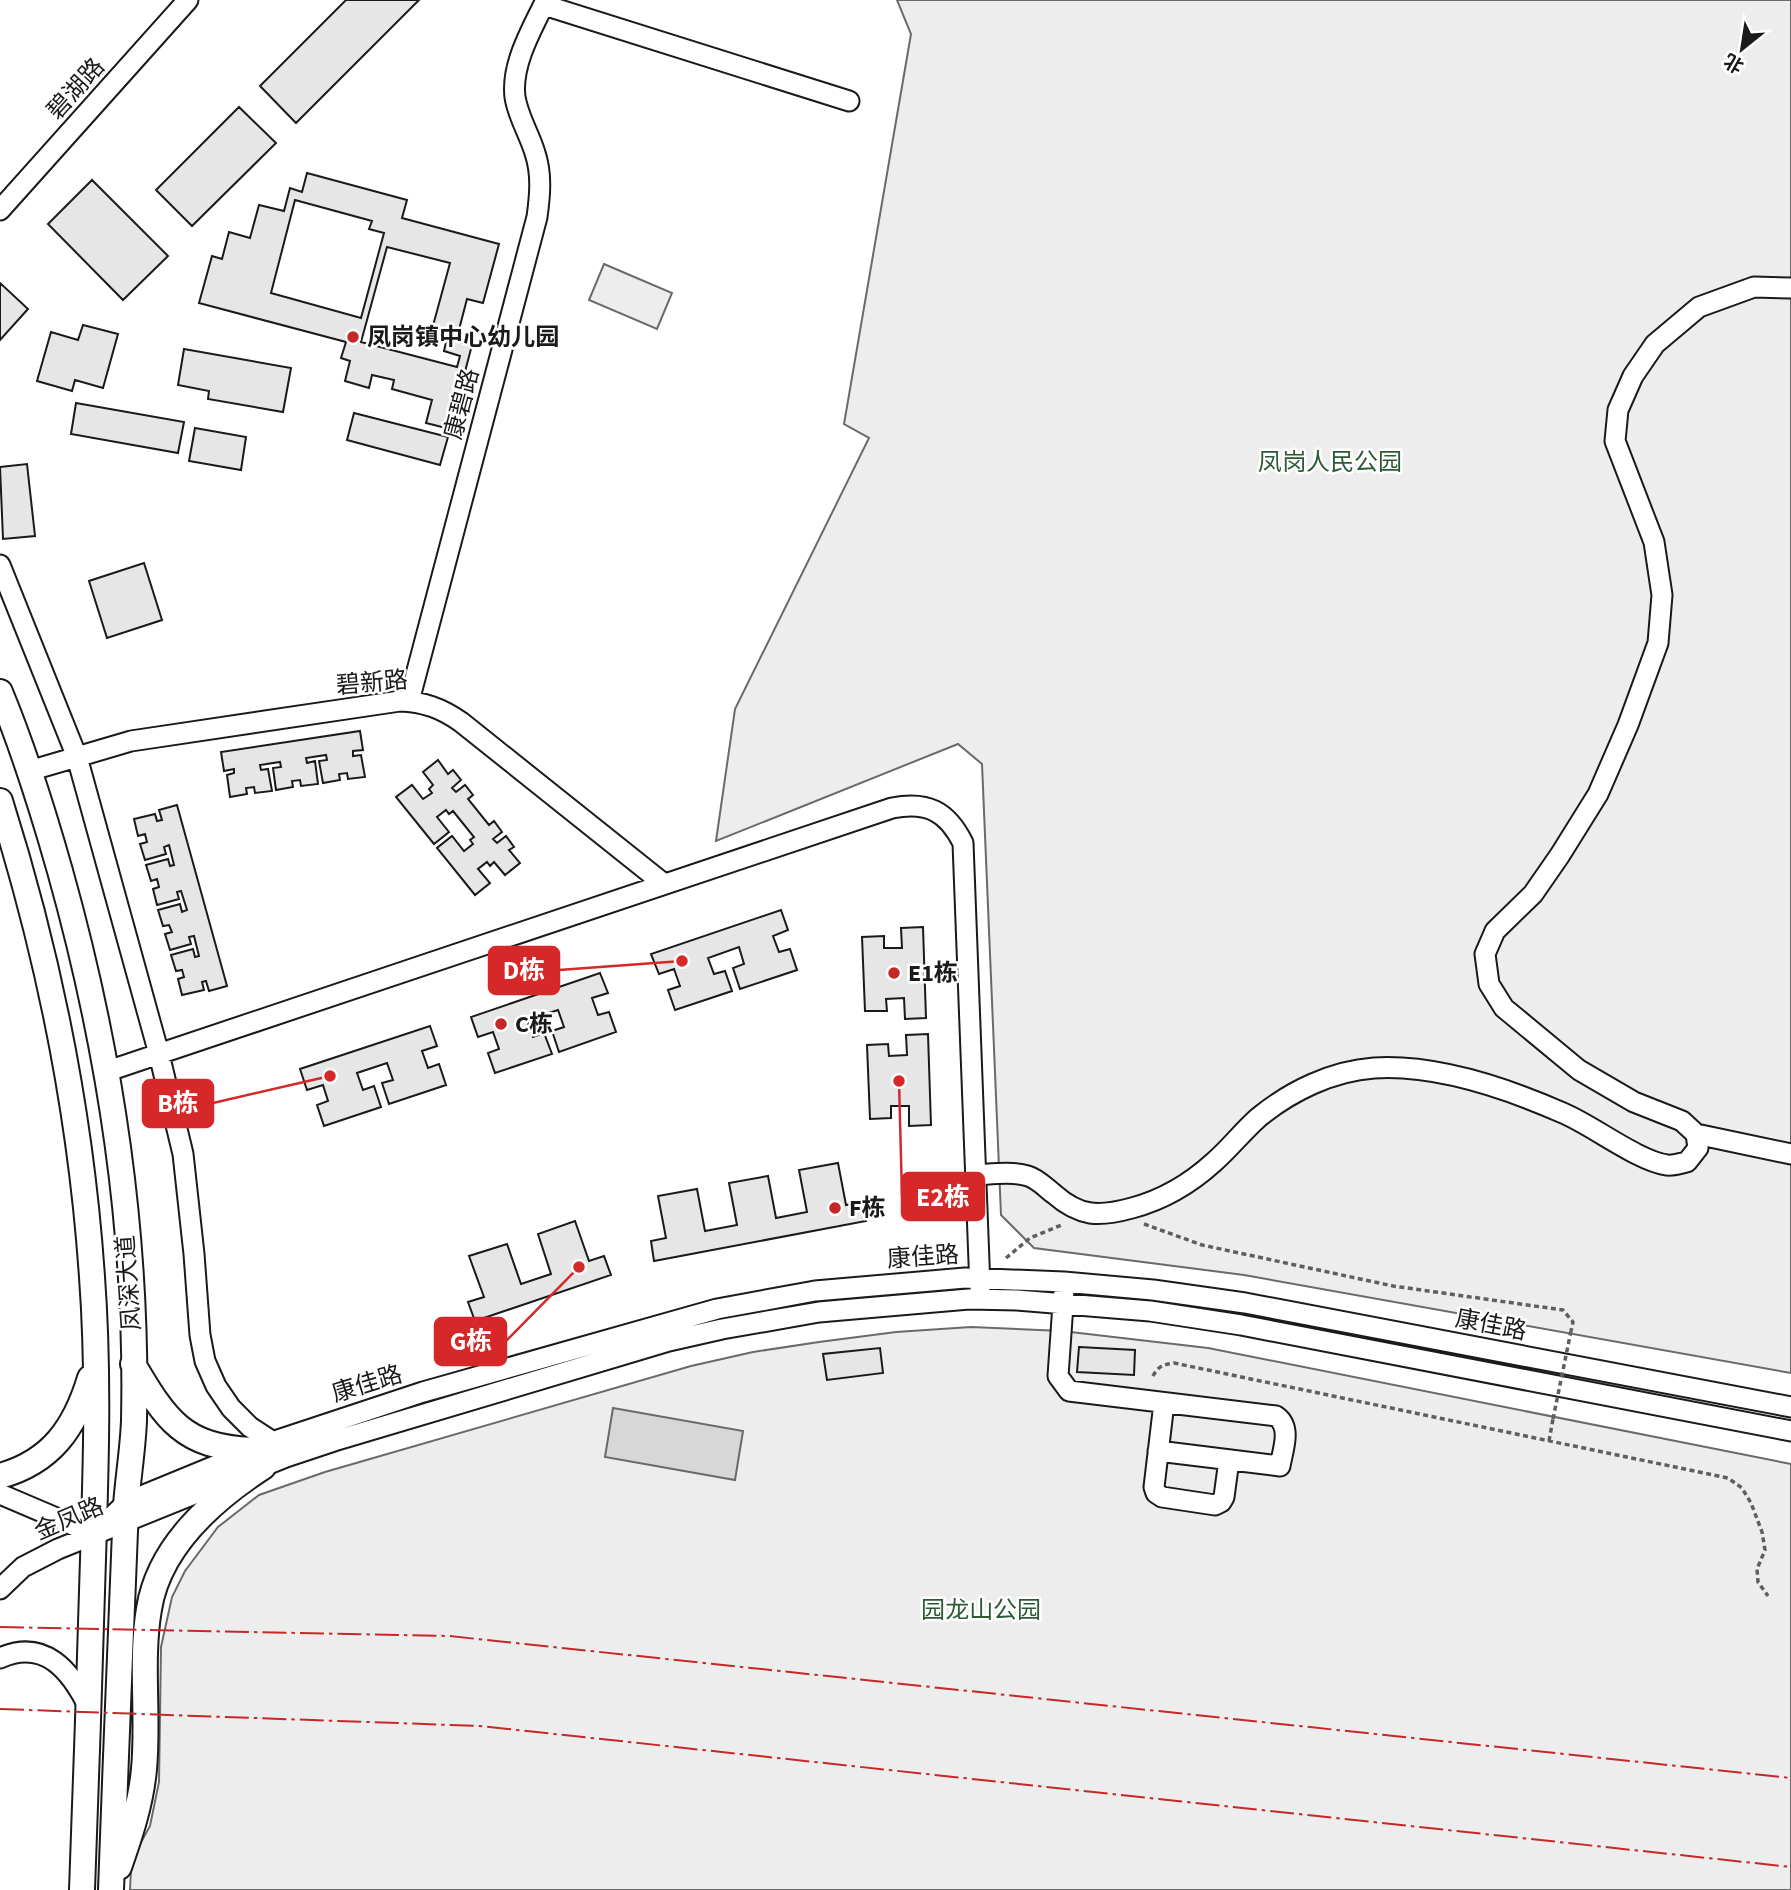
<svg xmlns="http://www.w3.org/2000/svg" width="1791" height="1890" viewBox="0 0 1791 1890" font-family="'Source Sans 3','Noto Sans SC',sans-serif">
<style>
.built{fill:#ededed;stroke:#6a6a6a;stroke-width:2}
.water{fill:#d7d7d7;stroke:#6a6a6a;stroke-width:2}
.building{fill:#e6e6e6;stroke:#1a1a1a;stroke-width:2;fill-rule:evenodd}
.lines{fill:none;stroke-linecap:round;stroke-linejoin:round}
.minor-casing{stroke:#1a1a1a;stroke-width:23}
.major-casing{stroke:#1a1a1a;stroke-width:28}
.path{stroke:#5f5f5f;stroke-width:3.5;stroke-dasharray:5 3.5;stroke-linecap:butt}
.minor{stroke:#fff;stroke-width:19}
.major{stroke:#fff;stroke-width:24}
.path-bridge{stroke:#5f5f5f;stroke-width:3.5;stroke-dasharray:5 3.5;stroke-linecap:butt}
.power{stroke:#c62828;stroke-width:2;stroke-dasharray:24 5 3.5 5;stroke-linecap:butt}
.poi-dot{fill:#c62828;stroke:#fff;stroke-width:2.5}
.labels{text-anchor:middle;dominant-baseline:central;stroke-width:5;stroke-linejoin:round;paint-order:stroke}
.street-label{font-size:24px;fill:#1a1a1a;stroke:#fff}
.poi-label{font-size:24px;font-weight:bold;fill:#1a1a1a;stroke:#fff;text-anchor:start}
.park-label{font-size:24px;fill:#2b5a34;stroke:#fff}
.leader{fill:none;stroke:#d62828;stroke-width:2.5}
.callout-dot{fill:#d62828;stroke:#fff;stroke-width:2.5}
.callout{fill:#d62828;stroke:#d62828;stroke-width:2.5}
.callout-label{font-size:26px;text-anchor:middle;font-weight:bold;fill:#fff}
</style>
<rect width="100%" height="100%" fill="#fff"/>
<path class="built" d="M897 0H1791V1373L1244 1275 1034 1248 1001 1215 982 764 958 744 716 841 735 709 869 438 844 424 911 34Z
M604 264 672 293 657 329 589 300Z
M971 1327 1062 1331 1208 1348 1791 1464V1890H130L131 1869 134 1855 150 1826 159 1782 161 1647 172 1597 185 1571 218 1527 259 1495 325 1472 691 1366 753 1352 819 1342 896 1332Z"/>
<path class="water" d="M613 1408 743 1431 735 1480 605 1457Z"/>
<path class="building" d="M346 0H419L296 123 260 86Z
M239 107 276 143 192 226 156 190Z
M307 173 407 200 402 218 499 244 483 303 467 299 456 341 472 345 450 429 426 423 432 400 392 389 394 380 372 375 369 388 345 381 350 361 341 358 346 342 199 303 212 256 222 259 229 232 250 238 259 205 284 211 290 188 302 192ZM295 200 372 221 369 229 384 233 361 318 271 293ZM387 247 450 263 431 333 447 338 444 351 460 356 457 367 361 342Z
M92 180 168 256 123 300 48 224Z
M0 283 28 309 0 340Z
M83 325 118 334 103 388 75 380 72 391 37 381 51 332 78 340Z
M184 349 291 368 283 412 208 399 209 391 178 385Z
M76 403 184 422 178 453 71 434Z
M354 413 448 437 440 465 347 440Z
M195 428 246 437 241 470 189 461Z
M27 464 35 536 3 539 0 467Z
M144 563 162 620 107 638 89 581Z
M360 731 363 750 353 751V756L361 755 365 777 348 779 347 773 339 774 340 780 323 783 319 761 327 760 326 755 306 758 307 763 315 761 318 784 301 786 300 780 292 781 293 787 276 790 273 768 281 767 280 762 260 765 261 770 268 769 272 791 255 793 254 787 246 788 247 794 230 797 227 775 234 773V769L224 771 221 752Z
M438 760 448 774 453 770 461 780 452 788 456 792 465 785 473 795 468 799 489 825 494 821 502 832 493 839 497 843 506 836 514 847 509 850 520 863 505 875 494 862 490 866 487 862 478 869 490 883 475 895 437 848 452 836 464 851 473 844 470 840 474 837 453 811 449 814 446 810 437 817 449 832 434 844 396 797 412 785 423 799 432 793 429 789 433 785 423 772Z
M177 805 227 986 209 991 206 981 202 982 204 990 182 995 178 979 184 977 182 970 176 971 171 955 193 949 195 957 199 956 194 936 189 937 191 944 170 950 165 934 172 932 169 925 163 926 158 910 180 904 182 912 187 910 181 891 177 892 179 899 157 905 153 889 159 887 157 879 151 881 146 865 168 859 170 866 174 865 169 845 164 847 166 854 145 860 140 844 147 842 145 834 138 836 134 819 155 814 157 821 162 820 159 810Z
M781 910 788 930 773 936 779 952 790 949 797 970 740 989 733 968 744 964 739 947 708 958 714 974 725 971 732 991 675 1010 668 990 680 986 674 969 659 974 651 954Z
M923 927 926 1018 905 1019 904 998 886 999 887 1011H865L862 937 884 936V948H902L901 928Z
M600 973 608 993 592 998 598 1015 609 1012 616 1032 559 1052 552 1031 564 1027 558 1010 527 1020 533 1037 544 1033 552 1054 495 1073 488 1053 499 1049 493 1032 478 1037 471 1017Z
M430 1026 437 1046 422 1051 428 1068 439 1064 446 1085 389 1104 382 1083 393 1080 387 1063 357 1073 363 1090 374 1086 381 1107 324 1126 317 1105 328 1101 323 1085 307 1090 300 1069Z
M928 1034 931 1125 909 1126V1106H891V1118L870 1119 867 1045 888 1044 889 1056 907 1055 906 1035Z
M838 1163 846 1205 862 1202 866 1221 654 1261 651 1241 666 1238 658 1196 697 1189 705 1231 737 1225 729 1183 768 1176 776 1218 807 1212 799 1170Z
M575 1221 589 1261 604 1256 611 1275 475 1321 468 1302 484 1297 469 1256 507 1244 521 1284 551 1274 538 1234Z
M1079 1347 1135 1350 1134 1375 1077 1372Z
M880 1348 883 1373 827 1380 823 1354Z"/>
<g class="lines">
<defs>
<path id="minor" d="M544 5 849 101
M0 210 188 0
M1791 288 1754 287 1699 307 1655 344 1633 376 1618 410 1615 441 1654 542 1662 595 1658 643 1628 725 1598 794 1560 855 1533 894 1495 931 1485 954 1489 984 1504 1008 1579 1070 1634 1102 1682 1121 1696 1134 1791 1154
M0 565 77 757 159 1054 183 1154 194 1254 200 1335 205 1361 216 1386 231 1408 250 1427 273 1442
M409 701 537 217C540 195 542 174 535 153 529 133 518 117 515 97 511 64 532 29 546 0
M29 771 131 741 400 701C424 702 441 708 461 722L664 884
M105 1072 892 808C927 801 947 811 963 843L980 1288
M976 1175C993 1174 1011 1171 1028 1176 1038 1179 1046 1188 1054 1194 1080 1217 1099 1217 1132 1208 1162 1200 1191 1183 1214 1162 1230 1148 1243 1131 1259 1117 1291 1091 1332 1071 1374 1068 1437 1064 1506 1088 1563 1113 1592 1125 1638 1161 1667 1165 1673 1166 1681 1163 1687 1162L1698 1148 1696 1134
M1064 1290 1058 1376 1069 1391 1276 1416C1292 1427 1283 1449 1280 1466L1158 1451
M1164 1403 1154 1487 1156 1493 1162 1497 1215 1505 1221 1502 1224 1497 1229 1460
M0 1494 94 1534 127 1502 278 1440 423 1392 717 1309 815 1291 965 1278 1064 1282 1153 1290 1245 1303 1791 1407
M0 1589 23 1567 58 1549 286 1457 334 1441 669 1341 722 1329 819 1312 969 1299 1017 1300 1150 1311 1241 1325 1791 1431
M0 1658C45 1638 71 1671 89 1708"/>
<path id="major" d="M0 692C24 750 43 811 60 871 110 1049 138 1236 134 1420 133 1449 128 1477 126 1506 120 1634 116 1762 111 1890
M0 801C49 956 81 1115 92 1277 99 1371 96 1465 93 1559 90 1669 86 1780 82 1890
M133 1364C166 1420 183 1447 252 1450
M0 1476C51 1462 75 1428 90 1378
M119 1867C130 1836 141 1803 144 1769 149 1717 140 1661 149 1609 159 1546 212 1500 263 1467"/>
</defs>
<use href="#minor" class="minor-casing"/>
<use href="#major" class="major-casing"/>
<path class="path" d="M1144 1224 1202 1245 1393 1286 1563 1310 1573 1322 1571 1331
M1006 1258 1030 1238 1064 1224
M1153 1376C1158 1366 1163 1365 1174 1363L1728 1478 1742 1488 1751 1503 1762 1532 1765 1550 1757 1569 1758 1582 1768 1596
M1549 1441 1553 1419"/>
<use href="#minor" class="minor"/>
<use href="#major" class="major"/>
<path class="path-bridge" d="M1553 1419 1571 1331"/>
<path class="power" d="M0 1627 449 1636 1791 1778
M0 1709 480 1726 1791 1867"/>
</g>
<g class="poi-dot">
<circle cx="353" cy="337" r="7"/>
<circle cx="894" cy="973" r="7"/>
<circle cx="501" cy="1024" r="7"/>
<circle cx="835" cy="1208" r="7"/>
</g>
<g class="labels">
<g class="street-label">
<text transform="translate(76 89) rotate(-48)">碧湖路</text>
<text transform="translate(462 404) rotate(-75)">康碧路</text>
<text transform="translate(372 683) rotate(-5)">碧新路</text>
<text transform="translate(923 1257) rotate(-4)">康佳路</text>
<text transform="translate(129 1283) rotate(-94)">凤深大道</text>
<text transform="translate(1491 1325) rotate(11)">康佳路</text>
<text transform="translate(367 1384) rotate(-17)">康佳路</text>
<text transform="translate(69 1519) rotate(-23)">金凤路</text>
</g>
<g class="poi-label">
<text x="367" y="337">凤岗镇中心幼儿园</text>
<text x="908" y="973">E1栋</text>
<text x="515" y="1024">C栋</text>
<text x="849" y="1208">F栋</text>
</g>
<g class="park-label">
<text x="1330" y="462">凤岗人民公园</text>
<text x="981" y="1610">园龙山公园</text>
</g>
</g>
<path class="leader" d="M682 961L559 970M330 1076L213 1103M899 1081L902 1196M579 1267L506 1341"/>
<g class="callout-dot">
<circle cx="682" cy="961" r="7"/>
<circle cx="330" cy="1076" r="7"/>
<circle cx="899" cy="1081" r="7"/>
<circle cx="579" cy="1267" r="7"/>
</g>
<g class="callout">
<rect x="489" y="947" width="70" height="47" rx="7"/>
<rect x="143" y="1080" width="70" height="47" rx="7"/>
<rect x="902" y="1173" width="82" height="47" rx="7"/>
<rect x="435" y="1318" width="71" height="47" rx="7"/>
</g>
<g class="callout-label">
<text x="524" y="979">D栋</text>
<text x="178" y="1112">B栋</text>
<text x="943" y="1206">E2栋</text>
<text x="471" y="1350">G栋</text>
</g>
<g transform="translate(1742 49) rotate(210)" stroke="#ffffff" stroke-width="5" paint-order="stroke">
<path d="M0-5L12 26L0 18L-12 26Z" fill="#1a1a1a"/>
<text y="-10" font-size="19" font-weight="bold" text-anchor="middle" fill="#1a1a1a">北</text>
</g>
</svg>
